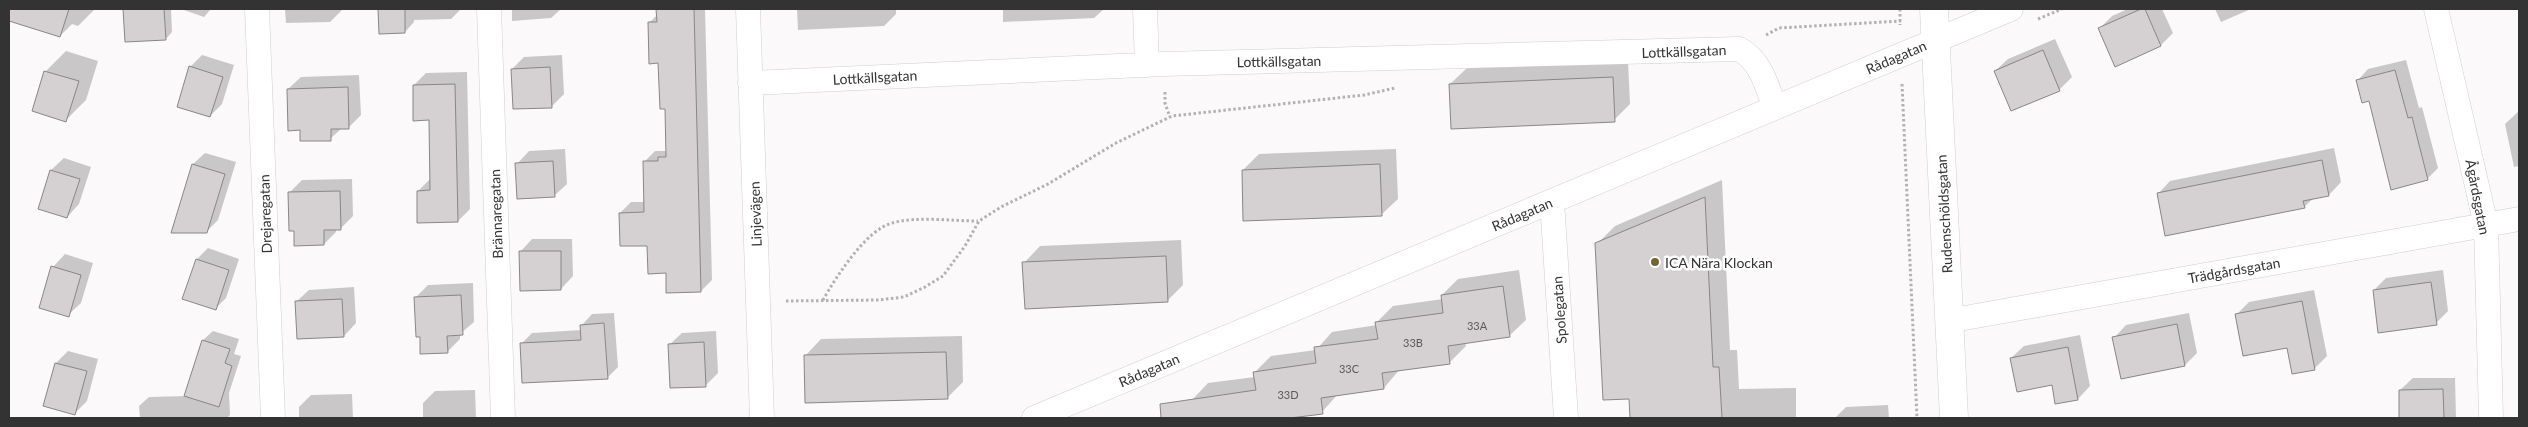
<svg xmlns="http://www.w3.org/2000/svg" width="2528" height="427" viewBox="0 0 2528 427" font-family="Lato,sans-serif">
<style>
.shadow{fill:#0003}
.building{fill:#d5d1d2;stroke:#898687}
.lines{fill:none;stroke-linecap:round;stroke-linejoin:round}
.street-casing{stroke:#d0cdcf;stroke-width:25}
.secondary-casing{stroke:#d0cdcf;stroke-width:29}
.path{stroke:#b3b1b2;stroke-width:3;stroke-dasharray:2.5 2.5;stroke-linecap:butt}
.street{stroke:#fff;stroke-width:24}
.secondary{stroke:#fff;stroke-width:28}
.poi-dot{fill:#726734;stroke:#fff;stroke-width:2}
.labels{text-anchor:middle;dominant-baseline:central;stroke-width:5;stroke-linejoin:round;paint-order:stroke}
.number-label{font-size:11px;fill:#5c5a5b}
.street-label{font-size:14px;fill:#343333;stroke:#fff}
.poi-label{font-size:14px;fill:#343333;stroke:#fff;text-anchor:start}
</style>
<rect width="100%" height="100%" fill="#fcf9fb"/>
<path class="shadow" d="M34 9H95L78 26 72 24 60 36 29 26Z
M171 9 172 32 166 39 132 11Z
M181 9H211L204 17Z
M285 9H342V10L330 22 286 23Z
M379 9H461L451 19 414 20V22L405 32 380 33Z
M512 9H561L551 18 512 21Z
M657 9H705L712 280 701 291 667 271 648 244 620 213 631 202H645L644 162 655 151H667L666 108 659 62 649 23 658 14Z
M797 9H896V14L884 26 798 30Z
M1003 9H1104L1094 18 1003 22Z
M2128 9H2162L2173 33 2161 45 2116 65 2100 28 2112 16Z
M2215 9H2251L2221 22Z
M2055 39 2072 77 2059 90 1995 71 2008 59Z
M66 51 98 61 86 100 66 120 45 72Z
M202 55 234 65 222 104 210 116 190 67Z
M562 55 564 94 552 106 512 69 524 57Z
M2406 60 2419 108 2422 107 2438 168 2427 179 2358 80 2368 69Z
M1628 61 1630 104 1614 120 1450 84 1467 68Z
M467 72 470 209 458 221 418 191 430 179 431 119 414 85 426 73Z
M359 75 361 115 349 127 342 128 330 139 288 89 301 77Z
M2519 111V166L2514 167 2505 124Z
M2334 148 2341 182 2329 195 2314 198 2304 207 2158 194 2170 181Z
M565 149 567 184 554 196 517 164 529 151Z
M1396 149 1398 199 1381 215 1243 170 1259 154Z
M205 153 236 162 218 220 207 231H172L193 164Z
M64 158 91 167 79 204 67 217 51 170Z
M352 179 353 216 340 229H336V232L324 244 290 192 302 180Z
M1722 180 1730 350H1737L1739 389 1796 388V418H1631L1630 397 1597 244 1615 226Z
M532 239H572L573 276 561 289 520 252Z
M1181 240 1183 285 1167 301 1024 263 1040 246Z
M208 248 239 259 226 298 215 309 197 259Z
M65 254 93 263 81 303 68 315 53 267Z
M1519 270 1526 320 1509 336 1465 342 1466 346 1450 362 1400 369 1384 388 1338 394 1322 412 1281 418H1194L1192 400 1208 383 1255 377V372L1271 356 1316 350 1332 332 1377 325V322L1393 306 1443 299 1442 295 1458 279Z
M2443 270 2448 311 2436 323 2374 290 2386 278Z
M473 283 474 322 460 334V339L447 352 421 336 416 297 428 285Z
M354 287 356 323 344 336 296 302 309 290Z
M2314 290 2327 356 2314 369 2288 346 2236 315 2249 302Z
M614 313 618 367 608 377 521 344 532 333 582 330V325L592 314Z
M2189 313 2197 353 2185 365 2114 338 2126 325Z
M213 331 239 339 234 354 241 356 229 393 230 415 227 418H140L139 406 149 397 186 396 203 340Z
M716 331 718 373 706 385 669 345 682 333Z
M2080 335 2090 386 2078 399 2011 358 2024 346Z
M962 336 963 382 947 398 805 356 821 339Z
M68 351 98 359 87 401 74 414 56 363Z
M2413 378H2455L2456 418H2400V390Z
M475 390 476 418H423V403L435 391Z
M352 394 353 418H299V407L311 395Z
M1888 405 1889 418H1835L1846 407Z"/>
<path class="building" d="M9 9H69L60 37 9 21Z
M123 9H164L166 40 125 42Z
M378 9H405V33L379 34Z
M656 9H694L701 292 666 293V273L648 274 647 246H620L619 213 644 212 643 161H658V157H666L665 109H660L658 63 649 64 648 22H657Z
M2141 9H2145L2161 46 2115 67 2098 28Z
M2043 50 2060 91 2011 111 1994 71Z
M189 66 223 77 210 117 177 107Z
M550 67 552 108 513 109 511 69Z
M2395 70 2408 118 2412 117 2428 180 2391 190 2369 101 2362 103 2356 80Z
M44 71 79 81 66 122 32 111Z
M1613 77 1615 122 1451 129 1449 84Z
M455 84 458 222 417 223V191L430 190 429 120 413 121V85Z
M348 87 349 129H331V141H300V130L288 131 287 89Z
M2322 160 2329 196 2303 201 2305 208 2165 236 2157 193Z
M553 161 555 197 517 199 515 163Z
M192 164 225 174 207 233H171Z
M1380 164 1382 216 1243 221 1242 170Z
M50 170 80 179 67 218 38 209Z
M340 191 341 230H324V245L294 246V231H289L288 192Z
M1705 197 1713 367H1719L1722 418H1630L1629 399 1603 400 1595 243Z
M519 251H561V290L520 291Z
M1166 256 1168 302 1025 309 1022 262Z
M196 259 229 270 216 310 182 299Z
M51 266 81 275 69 317 39 308Z
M2431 282 2437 325 2378 333 2373 290Z
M1503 286 1510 337 1448 346 1450 364 1382 373 1384 389 1321 398 1323 414 1290 418H1161L1160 404 1256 390 1253 372 1316 363 1314 347 1378 339 1375 322 1443 313 1441 295Z
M461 295 463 335 447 336 448 353 420 354V337H416L414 297Z
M342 299 344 337 297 339 295 301Z
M2302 301 2315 370 2292 374 2287 348 2243 356 2235 314Z
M604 323 608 379 522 383 520 343 581 340 580 325Z
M2177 324 2185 366 2121 379 2112 337Z
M202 340 230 349 225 363 232 366 219 407 184 396Z
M704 342 706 387 670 388 668 344Z
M2068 347 2078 400 2055 404 2052 385 2017 392 2010 358Z
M946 352 948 399 805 403 804 355Z
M55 363 87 371 75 415 43 406Z
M2443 389 2444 418H2399V390Z"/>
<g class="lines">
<defs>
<path id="street" d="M257 9 273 418
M489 9 503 418
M748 9 762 418
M1145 9 1147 65
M2436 9 2486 225 2491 418
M750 83 1163 64 1739 49C1760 60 1767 85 1774 106
M1552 201 1566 418
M1948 321 2519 219
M1034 418 2011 9"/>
<path id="secondary" d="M1934 9 1954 418"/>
</defs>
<use href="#street" class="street-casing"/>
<use href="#secondary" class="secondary-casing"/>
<path class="path" d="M1900 9V25
M2038 19 2062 9
M1766 35 1779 28 1901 21
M1902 84 1917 418
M1165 92V103L1170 117
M823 300C836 277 866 230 892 223 916 216 953 221 978 221
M786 301 878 300 904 297 925 287 943 276 965 246 979 221 1001 207 1048 184 1116 143 1172 116 1364 95 1395 88"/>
<use href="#street" class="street"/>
<use href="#secondary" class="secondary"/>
</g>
<circle class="poi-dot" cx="1655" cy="262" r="5"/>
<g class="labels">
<g class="number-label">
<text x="1477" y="325">33A</text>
<text x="1413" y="342">33B</text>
<text x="1349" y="368">33C</text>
<text x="1288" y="394">33D</text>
</g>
<g class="street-label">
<text transform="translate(1684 51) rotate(-2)">Lottkällsgatan</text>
<text transform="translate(1896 57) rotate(-23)">Rådagatan</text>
<text transform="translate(1279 61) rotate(-1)">Lottkällsgatan</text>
<text transform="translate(875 77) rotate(-3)">Lottkällsgatan</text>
<text transform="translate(2478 197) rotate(79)">Ågårdsgatan</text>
<text transform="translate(265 214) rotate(-92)">Drejaregatan</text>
<text transform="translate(496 214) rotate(-92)">Brännaregatan</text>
<text transform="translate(755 214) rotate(-92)">Linjevägen</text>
<text transform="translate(1522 214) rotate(-23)">Rådagatan</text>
<text transform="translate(1944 214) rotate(-93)">Rudenschöldsgatan</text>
<text transform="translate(2234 270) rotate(-10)">Trädgårdsgatan</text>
<text transform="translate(1559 310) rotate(-94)">Spolegatan</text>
<text transform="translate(1149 370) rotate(-23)">Rådagatan</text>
</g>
<g class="poi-label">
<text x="1665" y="262">ICA Nära Klockan</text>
</g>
</g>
<rect width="2528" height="427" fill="none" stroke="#343333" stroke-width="20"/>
</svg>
